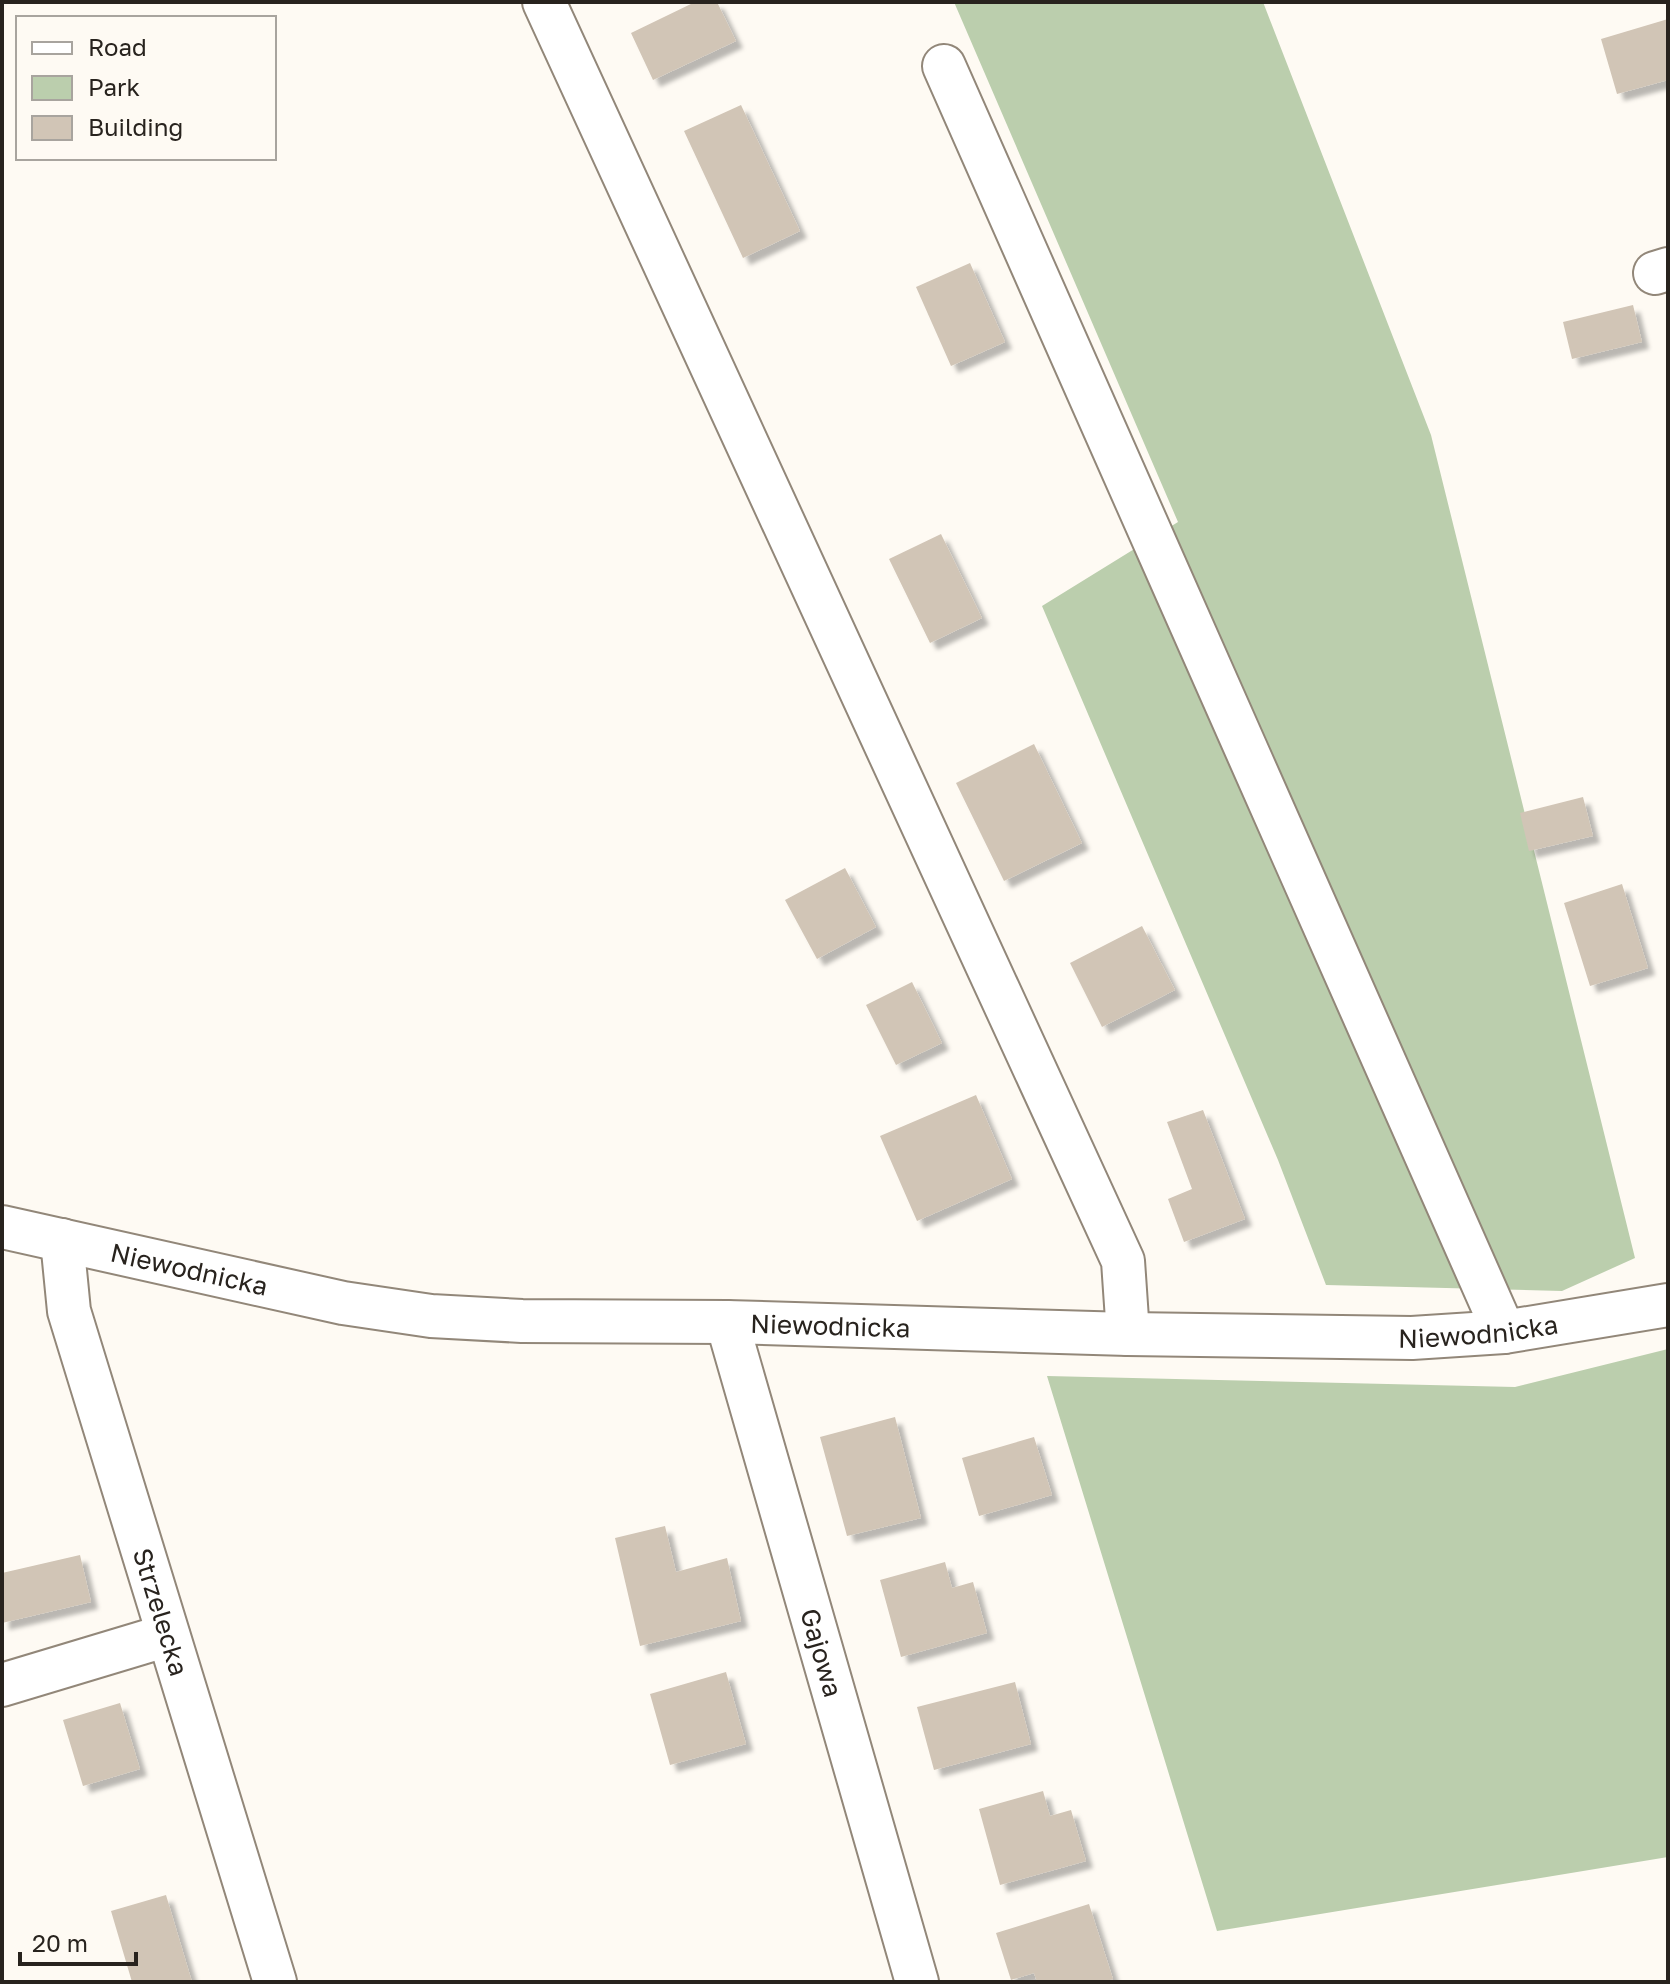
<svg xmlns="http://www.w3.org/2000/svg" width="1670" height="1984" viewBox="0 0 1670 1984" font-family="'Golos Text',sans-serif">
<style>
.green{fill:#bbcead}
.building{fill:#d1c5b6;filter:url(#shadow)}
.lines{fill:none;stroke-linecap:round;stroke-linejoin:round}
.minor-casing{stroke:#928779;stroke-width:46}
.minor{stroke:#fff;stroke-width:42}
.labels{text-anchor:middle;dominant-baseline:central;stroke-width:8;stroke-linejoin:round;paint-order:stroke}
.street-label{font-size:26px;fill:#28231e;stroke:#fefaf3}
</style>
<defs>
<filter id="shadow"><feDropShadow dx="7" dy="7" stdDeviation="2" flood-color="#0004"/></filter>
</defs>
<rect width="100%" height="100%" fill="#fefaf3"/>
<path class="green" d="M954 2H1263L1431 435 1635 1258 1562 1291 1326 1285 1278 1160 1042 606 1178 522Z
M1668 1349V1857L1217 1931 1047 1376 1515 1387Z"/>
<path class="building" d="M695 2H717L736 41 653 80 631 33Z
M1668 19V80L1617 94 1601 39Z
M741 105 800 231 743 258 684 131Z
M970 263 1005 342 951 366 916 287Z
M1633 305 1642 342 1572 359 1563 322Z
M941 534 982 618 930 643 889 559Z
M1034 744 1082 843 1004 881 956 783Z
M1583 797 1593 836 1529 851 1520 813Z
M845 868 876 927 817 959 785 900Z
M1622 884 1648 968 1590 986 1564 903Z
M1142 926 1175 990 1102 1027 1070 963Z
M912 982 942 1043 896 1065 866 1005Z
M976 1095 1012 1179 917 1221 880 1136Z
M1203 1110 1245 1219 1184 1242 1168 1199 1192 1189 1167 1122Z
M895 1417 921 1518 847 1536 820 1437Z
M1034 1437 1052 1495 979 1516 962 1458Z
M665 1526 676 1572 727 1558 741 1621 640 1646 615 1538Z
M80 1555 91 1602 2 1623V1573Z
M945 1562 952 1588 973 1582 987 1633 901 1657 880 1580Z
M726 1672 746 1744 670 1765 650 1694Z
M1015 1682 1031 1744 934 1770 917 1707Z
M120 1703 140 1769 83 1786 63 1720Z
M1043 1791 1050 1816 1071 1810 1086 1861 1000 1885 979 1809Z
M166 1895 192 1982H132L111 1911Z
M1089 1904 1113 1979 1103 1982H1037L1034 1973 1011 1980 996 1933Z"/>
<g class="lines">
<defs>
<g id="minor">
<path d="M544 2 1123 1261 1128 1334"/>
<path d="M944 66 1504 1332"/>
<path d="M1655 273 1668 269"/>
<path id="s1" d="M2 1227 343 1303 431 1316 522 1321 727 1322 1128 1334 1412 1338 1504 1332 1668 1305"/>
<path id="s2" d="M62 1240 69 1311 275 1982"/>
<path id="s3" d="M727 1322 917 1982"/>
<path d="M2 1685 168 1635"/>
</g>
</defs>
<use href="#minor" class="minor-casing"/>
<use href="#minor" class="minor"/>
</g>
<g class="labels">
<g class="street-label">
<text stroke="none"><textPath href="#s1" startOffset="192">Niewodnicka</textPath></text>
<text stroke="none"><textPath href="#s1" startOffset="838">Niewodnicka</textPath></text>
<text stroke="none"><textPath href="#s1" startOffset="1486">Niewodnicka</textPath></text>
<text stroke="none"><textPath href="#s2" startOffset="386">Strzelecka</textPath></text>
<text stroke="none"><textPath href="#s3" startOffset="344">Gajowa</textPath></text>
</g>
</g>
<rect width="1670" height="1984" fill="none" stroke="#28231e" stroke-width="8"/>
<rect x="16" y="16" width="260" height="144" fill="#fefaf3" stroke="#a8a49e" stroke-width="2"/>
<rect x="32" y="42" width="40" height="12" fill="#ffffff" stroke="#a8a49e" stroke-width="2"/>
<text x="88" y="56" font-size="24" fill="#28231e">Road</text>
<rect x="32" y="76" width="40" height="24" fill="#bbcead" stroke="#a8a49e" stroke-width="2"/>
<text x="88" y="96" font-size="24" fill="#28231e">Park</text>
<rect x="32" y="116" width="40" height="24" fill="#d1c5b6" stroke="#a8a49e" stroke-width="2"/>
<text x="88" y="136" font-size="24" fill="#28231e">Building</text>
<path d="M20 1952v12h116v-12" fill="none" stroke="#28231e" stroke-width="4"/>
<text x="32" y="1952" font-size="24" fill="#28231e" stroke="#fefaf3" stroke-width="6" paint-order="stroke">20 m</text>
</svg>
